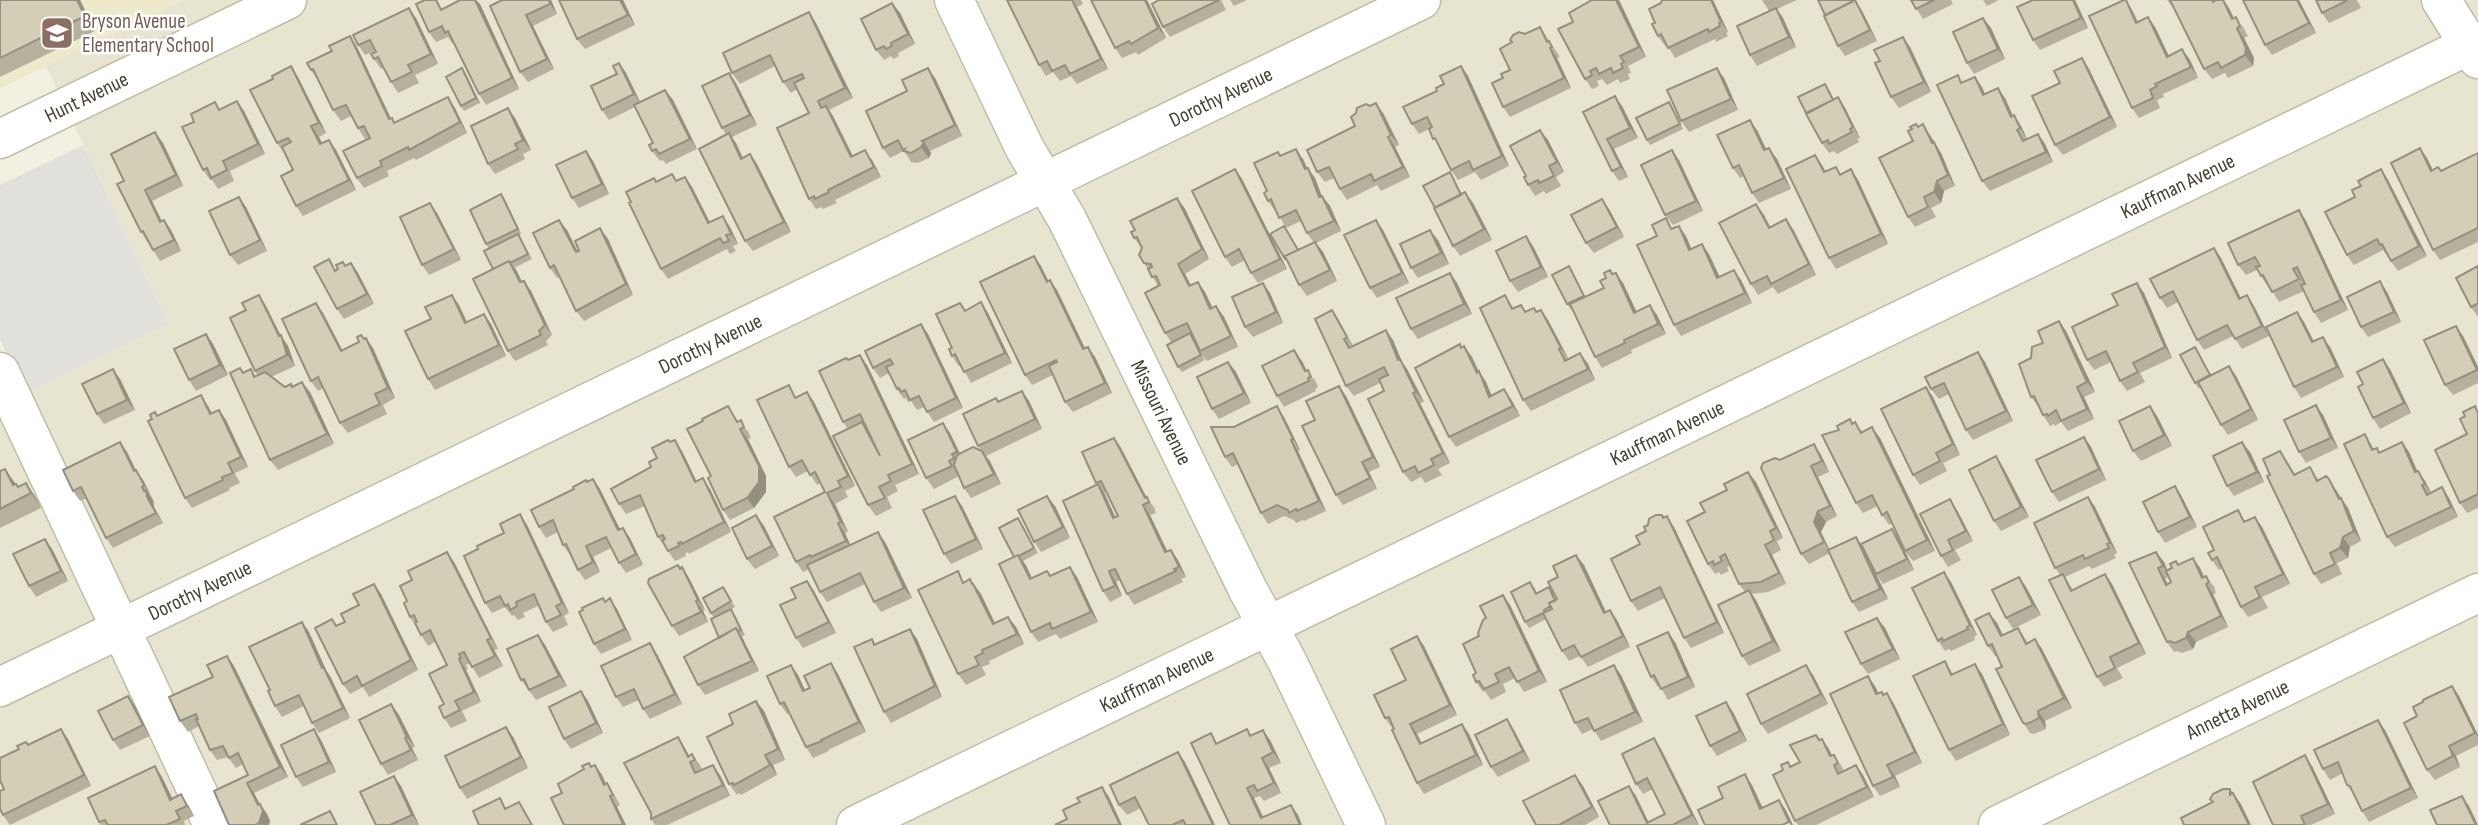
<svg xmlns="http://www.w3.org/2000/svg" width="2478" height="825" viewBox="0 0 2478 825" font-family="'Sofia Sans Condensed',sans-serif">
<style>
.residential{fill:#e7e4cf}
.education{fill:#ede9ca}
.parking{fill:#e2e0db}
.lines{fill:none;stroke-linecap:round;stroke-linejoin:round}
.minor-casing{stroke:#c1bda6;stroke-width:41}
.minor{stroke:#fff;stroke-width:38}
.wall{fill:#b6b19d;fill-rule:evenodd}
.shaded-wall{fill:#94907f}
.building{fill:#d4ceb6;stroke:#94907f;stroke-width:2}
.labels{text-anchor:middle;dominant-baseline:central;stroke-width:5;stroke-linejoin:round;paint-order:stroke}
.education-label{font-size:21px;fill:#785e54;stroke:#fff;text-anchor:start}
.street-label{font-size:21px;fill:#444032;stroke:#fff}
</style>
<rect width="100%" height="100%" fill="#f2f0e1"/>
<path class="residential" d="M183 0H2478V825H0V415L26 393 169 324 46 66Z"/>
<path class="education" d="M0 0H183L0 89Z"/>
<path class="parking" d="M83 145 169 324 26 393 0 340V185Z"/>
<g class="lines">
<defs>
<g id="minor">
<path id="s1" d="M954 0 1025 149 1067 219 1248 590 1287 661 1366 825"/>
<path d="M2441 0 2478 59"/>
<path id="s2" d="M0 139 287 0"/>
<path d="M0 372 213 825"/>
<path id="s3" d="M0 687 1421 0"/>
<path id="s4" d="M856 825 2478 41"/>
<path id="s5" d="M1998 825 2478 593"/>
</g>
</defs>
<use href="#minor" class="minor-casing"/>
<use href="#minor" class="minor"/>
</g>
<path class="wall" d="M0 0H80L95 31 0 77Z
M425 0H437L442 9 480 4 519 89 486 105 479 94 454 42 452 43 448 37 436 42 429 32Z
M502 0H551L557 14 533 26 554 69 528 82 520 72Z
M623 0 635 25 585 49 577 39Z
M1007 0H1081L1083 4 1077 7 1108 69 1077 84 1071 76 1060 81 1053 72 1046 76 1039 65Z
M1091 0H1147L1166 38 1138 55 1136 52 1122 58 1115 48Z
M1159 0H1221L1226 10 1170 37 1163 27Z
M1230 0H1247L1234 6Z
M1619 0 1646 57 1628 66 1631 73 1628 74 1630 79 1620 83 1618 79 1607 85 1602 79 1597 81 1599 86 1592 89 1585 79Z
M1713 0 1728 32 1726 33 1728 36 1716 42 1715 39 1675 58 1667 45 1665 46 1658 36Z
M1762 0H1797L1777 9 1783 18 1796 47 1757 66 1750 55 1769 11Z
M1818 0H1852L1853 1 1855 0 1862 11 1877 41 1845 56 1838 46Z
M1911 0H1951L1953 4 1923 19Z
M1983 0H1999L1987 6Z
M2033 0H2075L2088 28 2040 50 2033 40Z
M2126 0 2132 10 2138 22 2148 17 2155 27 2169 56 2182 49 2190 60 2198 78 2163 94 2164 97 2157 100 2160 108 2139 118 2132 108Z
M2167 0H2224L2234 18 2243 27 2248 36 2244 38 2254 58 2253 66 2228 78 2225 73 2212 79 2204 69 2175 8 2174 9Z
M2299 0 2316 33 2272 55 2265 45Z
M2316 0H2357L2361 8 2329 23 2322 13Z
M892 3 900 13 915 44 898 53 899 56 893 59 891 56 884 60 876 50Z
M809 12 816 23 853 98 829 110 833 116 853 156 872 160 881 177 835 200 837 203 823 209 821 207 816 209 809 199V113L797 89 791 93 783 82 775 66 740 84 732 73Z
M416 18 438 64 415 75 419 83 398 93 391 82 384 68 381 69 374 59 375 51 365 55 358 45Z
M1983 18 1991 28 2005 59 1974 74 1967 63Z
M1540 27 1560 57 1557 58 1571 88 1510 117 1503 107V78L1510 70 1512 42Z
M357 47 391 118 395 122 455 108 467 133 416 160 414 158 387 171 389 176 364 188 357 178 370 138 369 137 365 139 358 128 351 116 341 121 333 110 319 80 318 81 311 70Z
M1910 47 1931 92 1899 108 1891 97Z
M2082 58 2089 69 2117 127 2063 155 2055 145 2060 83Z
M619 63 626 73 640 102 665 90 673 100 697 149 666 164 663 160 660 161 652 151 653 143 635 107 609 120 602 110 617 74Z
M1461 66 1468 76 1509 166 1481 180 1475 172 1458 180 1451 170 1429 129 1419 134 1412 124 1437 91Z
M729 73 736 83 757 125 732 137 743 158 750 154 757 164 791 232 753 251 745 241 726 134 722 128Z
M466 74 480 103 464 111 461 106Z
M298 77 326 133 319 137 322 143 329 140 336 150 356 190 303 216 296 206 293 170 284 153 277 143Z
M935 78 962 136 930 151 931 153 929 158 918 163 911 162 904 151 890 158 883 148Z
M1724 78 1738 110 1689 132 1681 121Z
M1962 83 1982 87 1985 94 2005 98 2013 116 2021 126 2027 139 2038 134 2045 144 2053 162 1990 191 1982 181Z
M1829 89 1834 100 1838 97 1845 108 1860 138 1857 139 1859 142 1837 154 1834 151 1829 153 1822 143 1798 97Z
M237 101 244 111 265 154 230 171 234 181 218 189 212 180H210L203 170 220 109Z
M1622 106 1638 138 1614 149 1628 177 1619 181 1612 171 1583 112Z
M1673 108 1683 129 1650 145 1647 140Z
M1383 113 1399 145 1395 147 1410 177 1381 191 1377 185 1347 200 1340 189 1334 178 1325 182 1317 172Z
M515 118 531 150 523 154 525 159 495 174 488 164Z
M1918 127 1930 135 1941 153 1955 186 1944 191 1941 203 1931 208 1936 217 1915 227 1908 217 1913 141Z
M1757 130 1766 150 1777 159 1791 189 1759 203 1752 193 1744 176 1740 178 1733 168Z
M1548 140 1564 172 1556 177 1561 186 1546 194 1544 191 1535 196 1528 185 1526 176Z
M163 143 183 186 152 201 162 221 164 220 171 230 181 251 160 261 141 232 124 181Z
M2420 148 2427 158 2433 170 2441 171 2478 153V242L2440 260 2433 250Z
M586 151 593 161 609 194 579 208 572 198Z
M1281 156 1303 159 1307 168 1315 178 1322 196 1330 206 1341 231 1316 243 1323 252 1337 281 1307 296 1299 285 1289 264 1285 259 1284 226 1299 250 1314 243 1307 233 1301 221 1286 228 1276 210 1275 211 1268 201 1267 191Z
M1679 160 1703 211 1673 225 1665 215Z
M1822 165 1826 172 1836 167 1841 174 1858 180 1888 244 1836 269 1829 258Z
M1235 169 1242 179 1287 269 1258 283 1251 273 1245 260 1232 267 1225 257Z
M2381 169 2388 180 2427 256 2398 271 2383 250 2354 265 2347 255 2355 197 2361 186Z
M1450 172 1462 194 1473 203 1492 240 1460 256 1453 246Z
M685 177 692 187 710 222 730 227 738 244 733 246 736 251 730 254 727 249 668 279 661 269 631 202 654 178 656 182 676 181Z
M1177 198 1185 209 1209 259 1185 274 1191 285 1205 292 1212 308 1216 306 1224 317 1238 347 1207 361 1201 353 1205 360 1182 372 1178 367 1171 342 1165 333 1158 286 1144 263 1142 248 1134 238 1135 230Z
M505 200 521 234 519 235 532 259 514 268 522 282 524 281 531 291 552 335 546 341 548 345 515 361 508 351 489 249 486 244Z
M1756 204 1770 227 1793 229 1816 275 1778 294 1773 287 1758 295 1751 284Z
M246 207 267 251 238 265 230 255Z
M1609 209 1624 237 1594 253 1586 243Z
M2299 210 2306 221 2348 310 2321 323 2314 312 2304 291 2279 302 2269 286 2268 287 2261 276 2257 270 2246 275 2238 265Z
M437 213 461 260 429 275 422 265Z
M1376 220 1383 230 1409 283 1377 298 1370 288Z
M1673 228 1686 236 1691 249 1709 254 1719 277 1741 280 1752 303 1681 336 1674 325 1657 236Z
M567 230 578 252 608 239 633 295 584 321 576 311 560 277 557 278 550 268Z
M1438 240 1449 264 1418 278 1411 268Z
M1533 246 1548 277 1518 292 1510 281Z
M2214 248 2221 258 2241 298 2254 306 2269 336 2242 349 2233 336 2204 350 2197 340 2178 302 2167 308 2160 298Z
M1034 256 1041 266 1048 281 1057 290 1085 348 1095 357 1112 393 1073 412 1065 402 1053 375 1032 385 1025 375Z
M351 263 358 273 374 304 344 319 337 309V270Z
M2478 266V317L2471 307Z
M1572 272 1585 297 1604 288 1613 274 1623 283 1636 312 1657 315 1666 334 1631 350 1632 353 1602 368 1595 357 1572 309 1571 310 1567 304Z
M1450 273 1457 283 1472 314 1418 339 1411 329Z
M1263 283 1270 293 1283 323 1253 337 1245 327Z
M2387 292 2401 322 2368 337 2361 327Z
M2144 293 2172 358 2140 373 2145 382 2127 391 2120 381 2111 362 2094 370 2087 360Z
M259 295 266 306 280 336 288 346 295 366 271 377 285 387 293 386 310 392 334 444 278 470 270 460 240 368 244 372 251 369 256 377 258 376 255 371 246 310Z
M1505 295 1514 309 1525 312H1536L1541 310 1548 320 1568 358 1567 360 1580 353 1588 364 1595 380 1531 411 1523 400Z
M981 302 988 313 1012 363 971 383 961 365 959 366 952 356V348L960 303 966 310Z
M316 303 323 313 342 350 359 342 361 335 373 348 395 398 383 405 387 414 348 433 340 423 324 388 318 391 311 381Z
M459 305 467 322 484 314 491 324 506 356 435 390 428 379Z
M1332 310 1353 346 1393 340 1402 362 1407 369 1424 402 1420 403 1450 463 1438 469 1442 475 1425 483 1421 477 1411 482 1403 472 1384 391 1380 383 1354 396 1346 386Z
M2297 312 2304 322 2314 341 2330 347 2344 377 2301 398 2294 387Z
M2059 321 2066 331 2095 392 2084 397 2094 419 2068 431 2061 422 2055 426 2054 424 2050 426 2043 415 2039 407 2031 397V358Z
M206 334 213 344 228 375 196 391 189 380Z
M928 334 963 408 934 422 924 407 917 410 911 401 908 402 906 398 904 399 897 389 889 373 880 378 873 368Z
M2463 336 2478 367V383L2453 395 2445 385Z
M1460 344 1462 348 1464 346 1472 357 1479 372 1486 382 1492 396 1511 399 1520 416 1456 447 1449 437Z
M2195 347 2211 375 2236 376 2258 420 2228 435 2221 425 2201 387 2199 389 2195 383Z
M1978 352 1985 362 2013 421 1973 440 1966 430 1949 394 1939 399 1931 389Z
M848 360 867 365 919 474 895 485 898 491 887 497 892 508 876 516 868 505 848 429 843 422Z
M1302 361 1306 371 1315 380 1318 387 1315 389 1316 391 1284 407 1277 396Z
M1228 362 1236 372 1251 403 1219 419 1212 409Z
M2390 369 2411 413 2380 429 2373 418Z
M120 379 135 410 104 424 97 414Z
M1926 387 1933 397 1960 455 1943 463 1947 471 1920 485 1913 475Z
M1022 391 1029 401 1042 429 986 456 1001 484 971 498 964 488 959 476 934 489 926 478 943 423 950 433 960 454 982 451 978 446 999 402Z
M807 392 814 402 855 486 845 491 848 497 835 504 848 532 845 533 850 545 885 542 912 598 881 612 874 602 865 584 827 602 820 592 809 569 803 572 796 562 825 492 820 483 817 485 808 471 796 477 789 467 797 397Z
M1346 396 1380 467 1369 472 1377 489 1343 505 1336 495 1315 420Z
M208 406 212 413 219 410 226 420 248 467 235 473 240 483 229 488 230 490 192 508 185 498 158 416Z
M728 406 738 422 748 431 751 438 748 439 766 476V492L754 508 730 520 723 510 711 476 703 421Z
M2475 406 2478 411V508L2467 513 2460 503 2467 434 2465 416Z
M2323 415 2338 448 2306 463 2299 452Z
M2157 416 2172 446 2141 461 2133 451Z
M1284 417 1300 450 1298 451 1326 511 1304 521 1303 520 1296 523 1294 520 1284 516 1268 524 1261 513 1238 464 1232 467 1225 457 1234 427Z
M1850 419 1863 432 1880 438 1935 551 1913 561 1905 551 1892 523 1889 525 1882 515 1878 506 1863 513 1856 503 1839 430Z
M2365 434 2374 449 2377 448 2380 452 2402 442 2409 452 2417 471 2425 481 2431 493 2442 487 2449 498 2458 517 2395 547 2387 537Z
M2084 437 2091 447 2106 480 2059 502 2052 492Z
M1114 438 1121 448 1146 497 1154 507 1156 513 1150 515 1167 551 1178 560 1186 577 1181 579 1183 582 1134 605 1127 594 1120 580 1116 582 1122 596 1110 602 1103 591 1097 484 1082 452ZM1106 492 1118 516 1115 517 1104 493Z
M670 442 682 451 697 482 710 489 731 532 689 554 688 552 685 554 686 556 675 561 658 537 645 506 626 514 619 504 651 467Z
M1814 444 1821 455 1829 472 1818 477 1837 516 1826 522 1821 532 1829 549 1862 545 1892 529 1899 539 1914 570 1883 584 1876 574 1888 599 1859 612 1852 602 1830 553 1809 564 1801 554 1780 460Z
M127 452 136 470 143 480 153 500 154 507 163 523 113 548 106 538 87 498 80 501 73 491Z
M2250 452 2264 482 2234 496 2227 486Z
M2287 461 2295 474 2317 477 2318 480 2336 490 2341 498 2348 508 2361 541 2350 547 2348 558 2337 563 2342 574 2321 584 2314 574 2270 475Z
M2003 467 2029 517 2001 531 1994 521Z
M0 471 18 487 26 483 36 498 41 508 0 528Z
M593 479 600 489 620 529 630 538 643 565 626 573 619 563 611 548 593 557 600 572 585 580 578 570 571 555H570L563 545 558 532 546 538 539 527 574 489Z
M1756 482 1783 538 1777 541 1781 550 1772 555 1786 584 1768 592 1751 594 1756 600 1781 651 1749 666 1742 656 1745 592 1739 584 1730 566 1727 567 1729 571 1721 575 1719 572 1715 574 1708 564 1705 512Z
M2175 486 2182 497 2197 527 2165 543 2158 532Z
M2088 497 2095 507 2117 553 2114 555 2116 558 2092 569 2089 566 2065 577 2073 590 2105 574 2112 584 2146 654 2117 668 2123 678 2104 687 2097 677 2060 575 2055 568Z
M962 506 983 549 951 564 944 554Z
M1055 506 1070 538 1041 552 1034 542Z
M1957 510 1973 541 1955 550 1961 560 1948 567 1941 556Z
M520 514 527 525 569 613 564 616 568 625 553 632 546 622 538 606 523 613 525 617 518 620 514 615 512 616 505 607 492 613 485 603 478 549 504 533Z
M756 515 764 526 779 556 755 569 747 559Z
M2255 517 2262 527 2290 584 2262 597 2268 608 2248 617 2241 607 2223 568 2219 570 2212 560 2214 550 2245 522Z
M1018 518 1038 553 1023 561 1032 578 1047 571 1050 576 1077 577 1098 622 1060 639 1056 634 1038 642 1031 632 1014 557Z
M1664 518 1674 527 1724 633 1691 648 1684 638 1665 598 1638 611 1631 601 1646 531Z
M45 539 52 549 68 581 36 597 29 586Z
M2156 552 2164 562 2167 570 2172 568 2176 561 2179 565 2193 558 2200 568 2204 577 2214 586 2216 593 2213 594 2228 627 2196 642 2193 649 2182 653 2177 651 2174 652 2167 642ZM2169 577 2171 582 2168 584 2165 579Z
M454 562 498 649 494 650 503 666 479 678 470 663 466 665 468 669 466 670 481 702 462 711 467 721 451 728 444 718V704L447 665 435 642 428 646 410 617Z
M678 565 689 578 705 610 703 611 708 622 679 636 672 626Z
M1584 565 1606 612 1610 610 1617 620 1630 647 1588 667 1580 656 1569 661 1562 651 1546 619 1529 628 1525 622 1534 587 1537 593H1552L1556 600Z
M1944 572 1951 582 1977 635 1974 637 1975 640 1951 651 1949 649 1945 651 1938 641Z
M2019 577 2026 587 2041 615 2013 629 2006 618Z
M965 582 973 584 981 594 995 623 1008 617 1016 627 1024 644 989 661 990 664 982 667 986 675 966 685 958 674Z
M374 584 381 594 418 670 369 697 363 687 350 694 343 684 337 625 345 622 359 605Z
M814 591 836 633 803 648 796 638Z
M726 592 735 607 722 614 735 615 745 635 742 637 759 671 705 695 698 685 719 638 714 618 711 613Z
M1503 595 1510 605 1547 682 1524 692 1515 678 1503 684 1506 692 1491 700 1485 691 1483 692 1476 682 1479 636 1486 618Z
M603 598 605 601 617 609 632 640 601 654 594 644Z
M1989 613 1997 623 2003 635 2018 628 2028 643 2035 639 2042 649 2072 708 2045 721 2046 729 2034 734 2030 733 2023 723 2002 667 1997 656H1995L1988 646Z
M1877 618 1885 628 1900 659 1868 674 1861 664Z
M302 622 309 632 326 670 331 678 350 718 319 733 312 723 304 706 282 717 275 706 270 690Z
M910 629 917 639 942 697 891 723 884 712 872 639 876 644Z
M538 635 545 645 567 686 536 700 521 680Z
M1675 642 1695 687 1668 700 1660 686 1658 687 1651 677Z
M1424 646 1457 715 1417 734 1422 743 1462 724 1469 734 1483 765 1424 794 1417 783 1394 728 1393 729 1385 718Z
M657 654 682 704 650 719 643 709 639 700 623 707 616 697Z
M227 656 234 666 288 777 254 793 260 804 267 814 270 821 269 825H229L248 775 243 764 236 768 228 757 217 760 210 750 199 726 188 732 180 721Z
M1945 661 1953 674 1975 664 1982 674 2010 735 1956 761 1949 750Z
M791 665 798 675 805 690 838 674 866 732 828 750 829 751 813 758 806 747 789 713 787 714 780 704Z
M1621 675 1643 722 1601 741 1593 729 1582 734 1575 723Z
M1813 675 1828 704 1768 734 1761 724Z
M1868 676 1878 693 1882 692 1894 704 1922 763 1895 776 1900 787 1880 796 1873 786Z
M2452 686 2459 696 2478 735V745L2456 756 2460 767 2435 780 2427 770 2417 716 2423 702Z
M581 691 588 701 603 733 571 749 564 739Z
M128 696 135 706 150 736 120 750 113 740Z
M756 701 764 711 785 760 773 765 777 775 741 795 740 793 737 795 729 784 733 724Z
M1726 702 1733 712 1747 741 1717 756 1710 746Z
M391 704 399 715 415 747 412 748 418 760 388 775 381 764Z
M506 727 513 737 528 768 467 799 460 788Z
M314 729 321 740 336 772 303 787 296 777Z
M1514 730 1530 761 1498 777 1491 767Z
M2385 730 2418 798 2369 822 2362 811 2354 795 2347 785 2343 773 2330 780 2323 769Z
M1251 735 1270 740 1281 763 1269 768 1281 793 1264 801 1260 796 1254 798 1263 817 1291 805 1298 815 1302 825H1230L1218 743Z
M678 737 689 756 692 754 700 765 702 770 720 775 730 796 667 825H655L651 819Z
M68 739 91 786 10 825 3 815 4 789 29 745Z
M1822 739 1832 755 1841 765 1844 771 1856 765 1863 775 1874 797 1816 825H1798L1795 821 1783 770 1800 762 1820 740Z
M1661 749 1699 825H1610L1629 786 1636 796 1648 822 1665 814 1653 789 1643 794 1636 784Z
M1185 762 1215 825H1149L1141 808 1127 815 1119 805Z
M589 763 592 766 595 765 602 775 606 784 614 794 620 805 617 807 626 825H564L562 793Z
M2312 766 2335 814 2311 825H2273Z
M1575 775 1583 786 1599 817 1585 825H1536Z
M162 777 172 799 188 805 194 816 184 821 185 825H101L99 822Z
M401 786 419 825H376Z"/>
<path class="shaded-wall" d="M77 0H80L95 31 85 16Z
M475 0H476L480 4 519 89 512 78Z
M549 0H551L557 14 550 4Z
M620 0H623L635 25 628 15Z
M1072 0 1077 7 1108 69 1101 59Z
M1145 0H1147L1166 38 1158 28Z
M1616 0H1619L1646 57 1639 47Z
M1711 0H1713L1728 32 1721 22Z
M1855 0 1862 11 1877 41 1870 30Z
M2073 0H2075L2088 28 2081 18Z
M2126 0 2132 10 2143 33 2136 23Z
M2223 0 2229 8 2239 29 2232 19Z
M2297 0H2299L2316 33 2309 23Z
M892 3 900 13 915 44 908 34Z
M409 8 416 18 438 64 431 54Z
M1776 8 1783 18 1796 47 1789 37Z
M809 12 816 23 853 98 845 88Z
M526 15 533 26 554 69 547 59Z
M2148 17 2155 27 2174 67 2167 57Z
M1983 18 1991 28 2005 59 1998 49Z
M2237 28 2244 38 2254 58 2253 66 2245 55Z
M350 36 357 47 396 130 389 119Z
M1903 37 1910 47 1931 92 1924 82Z
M1550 48 1557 58 1571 88 1564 78Z
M2182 49 2190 60 2198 78 2191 67Z
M2082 58 2089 69 2117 127 2110 117Z
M619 63 626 73 641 104 634 94Z
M291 66 298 77 326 133 319 123Z
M1461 66 1468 76 1509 166 1502 156Z
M462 68 466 74 480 103 476 98Z
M928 68 935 78 962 136 955 125Z
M1717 68 1724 78 1738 110 1731 99Z
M729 73 736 83 757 125 750 115Z
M1975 77 1982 87 1990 106 1983 95Z
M1998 88 2005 98 2018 127 2011 117Z
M665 90 673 100 697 149 690 139Z
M1615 96 1622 106 1638 138 1630 128Z
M448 97 455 108 467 133 460 122Z
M1838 97 1845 108 1860 138 1853 127Z
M237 101 244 111 265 154 258 144Z
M1376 103 1383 113 1399 145 1391 135Z
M826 106 833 116 858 167 851 157Z
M508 108 515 118 531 150 523 140Z
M2014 115 2021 126 2027 139 2020 128Z
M1750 120 1757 130 1772 161 1764 150Z
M1923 124 1941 153 1955 186 1948 175Z
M311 126 319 137 327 154 320 144Z
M1540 130 1548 140 1564 172 1557 162Z
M155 132 163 143 183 186 176 175Z
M729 133 736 143 748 169 741 159Z
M2038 134 2045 144 2053 162 2046 152Z
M1388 137 1395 147 1410 177 1403 167Z
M1607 139 1614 149 1628 177 1621 167Z
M329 140 336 150 356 190 349 180Z
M924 142 931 153 929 158 921 147Z
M1769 148 1777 159 1791 189 1784 178Z
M2420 148 2427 158 2438 181 2431 171Z
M1296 149 1303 159 1312 179 1305 169Z
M865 150 872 160 881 177 874 167Z
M1672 150 1679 160 1703 211 1696 201Z
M586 151 593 161 609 194 602 184Z
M750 154 757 164 791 232 784 222Z
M1815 155 1822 165 1831 183 1824 172Z
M1308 168 1315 178 1326 208 1319 197Z
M1235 169 1242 179 1287 269 1280 259Z
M1851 169 1858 180 1888 244 1881 234Z
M2381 169 2388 180 2427 256 2419 246Z
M685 177 692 187 715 233 708 223Z
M1937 181 1944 191 1941 203 1934 192Z
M145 190 152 201 167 232 160 222Z
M1465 192 1473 203 1492 240 1484 229Z
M501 194 505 200 521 234 518 229Z
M1322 196 1330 206 1341 231 1334 221Z
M239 197 246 207 267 251 260 240Z
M1177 198 1185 209 1209 259 1202 249Z
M1602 199 1609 209 1624 237 1617 227Z
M430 203 437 213 461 260 454 249Z
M1756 204 1764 215 1776 238 1769 228Z
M2299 210 2306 221 2348 310 2341 300Z
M723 216 730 227 738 244 731 234Z
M1786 219 1793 229 1816 275 1809 264Z
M164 220 171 230 181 251 174 240Z
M559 220 567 230 583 263 576 252Z
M1376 220 1383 230 1409 283 1402 273Z
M1679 226 1686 236 1696 260 1689 250Z
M600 228 608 239 633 295 626 284Z
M1430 230 1438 240 1449 264 1441 253Z
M1526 236 1533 246 1548 277 1541 267Z
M1315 242 1323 252 1337 281 1330 270Z
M1702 244 1709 254 1725 288 1717 278Z
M2214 248 2221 258 2246 309 2239 299Z
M1034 256 1041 266 1054 292 1047 282Z
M509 261 517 271 527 293 520 282Z
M351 263 358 273 374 304 367 294Z
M1178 264 1185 274 1196 296 1189 286Z
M1734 270 1741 280 1752 303 1745 293Z
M1450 273 1457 283 1472 314 1464 304Z
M1616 273 1623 283 1642 323 1634 313Z
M1050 280 1057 290 1090 359 1083 349Z
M524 281 531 291 552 335 545 325Z
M2380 281 2387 292 2401 322 2394 312Z
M1198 282 1205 292 1218 319 1210 309Z
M1263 283 1270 293 1283 323 1276 312Z
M2137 283 2144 293 2172 358 2165 347Z
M259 295 266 306 282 338 281 335 288 346 295 366 287 355Z
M452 295 459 305 472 334 465 323Z
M2247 295 2254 306 2269 336 2262 326Z
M981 302 988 313 1012 363 1005 353Z
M316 303 323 313 348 361 341 351Z
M1650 305 1657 315 1666 334 1658 324Z
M1216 306 1224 317 1238 347 1231 336Z
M1332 310 1339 321 1354 348 1347 337Z
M1541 310 1548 320 1568 358 1561 348Z
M2297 312 2304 322 2319 353 2312 342Z
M484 314 491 324 506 356 499 345Z
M2059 321 2066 331 2095 392 2087 382Z
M921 324 928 334 963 408 956 398Z
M2456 326 2463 336 2478 367V371Z
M1386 330 1393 340 1402 362 1407 369 1424 402 1416 392 1398 360Z
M206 334 213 344 228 375 220 365Z
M2323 337 2330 347 2344 377 2337 367Z
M366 338 373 348 395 398 388 388Z
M1464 346 1472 357 1483 381 1479 371 1486 382 1496 407 1489 397Z
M1088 347 1095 357 1112 393 1105 383Z
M1294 350 1302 361 1310 377 1305 371Z
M1978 352 1985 362 2013 421 2006 411Z
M1580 353 1588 364 1595 380 1588 369Z
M860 355 867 365 919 474 912 464Z
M2383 359 2390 369 2411 413 2404 403Z
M1228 362 1236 372 1251 403 1244 393Z
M2229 366 2236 376 2258 420 2251 409Z
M113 369 120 379 135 410 127 400Z
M302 382 310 392 334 444 327 434Z
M1339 386 1346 396 1380 467 1373 457Z
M1926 387 1933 397 1960 455 1953 444Z
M2077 387 2084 397 2094 419 2087 409Z
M1504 389 1511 399 1520 416 1513 406Z
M1022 391 1029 401 1042 429 1035 419Z
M807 392 814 402 855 486 848 476Z
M1413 393 1420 403 1450 463 1443 453Z
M201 395 208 406 217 424 210 414Z
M2316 405 2323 415 2338 448 2331 438Z
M1277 406 1284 417 1300 450 1293 439Z
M2150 406 2157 416 2172 446 2164 435Z
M219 410 226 420 248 467 241 457Z
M943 423 950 433 964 462 957 452Z
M1872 427 1880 438 1935 551 1927 540Z
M740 429 748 439 766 476V492L754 508 747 498Z
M2084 437 2091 447 2106 480 2099 469Z
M1114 438 1121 448 1149 502 1145 498Z
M675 440 682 451 702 493 695 482Z
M1291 440 1298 451 1326 511 1319 501Z
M120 442 127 452 141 481 134 471Z
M2242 442 2250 452 2264 482 2257 472Z
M2402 442 2409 452 2422 482 2415 472Z
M1814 444 1821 455 1829 472 1822 461Z
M982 451 990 461 1001 484 994 474Z
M1996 456 2003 467 2029 517 2021 507Z
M1362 462 1369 472 1377 489 1370 478Z
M1811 466 1818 477 1837 516 1830 506Z
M5 469 15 483 23 500 13 485Z
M136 470 143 480 151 496 144 485Z
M2418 471 2425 481 2432 494 2425 484Z
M1748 472 1756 482 1783 538 1776 528Z
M703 478 710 489 731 532 724 522Z
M593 479 600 489 625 540 618 530Z
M2329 479 2336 490 2344 504 2341 498 2348 508 2361 541 2354 531Z
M26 483 36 498 41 508 31 493Z
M1098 484 1105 494 1120 528 1113 518Z
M2175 486 2182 497 2197 527 2190 517Z
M142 487 147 494 146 490 153 500 154 507 163 523 156 513Z
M2442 487 2449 498 2458 517 2451 507Z
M827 493 835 504 848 532 841 522Z
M955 496 962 506 983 549 976 539Z
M1047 496 1055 506 1070 538 1063 527Z
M2088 497 2095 507 2117 553 2110 543Z
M1950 499 1957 510 1973 541 1966 531Z
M1143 505 1150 515 1173 563 1165 552Z
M1818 511 1826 522 1821 532 1831 553 1824 542 1814 522Z
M520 514 527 525 569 613 562 603Z
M756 515 764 526 779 556 772 546Z
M1667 516 1674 527 1724 633 1717 622Z
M2255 517 2262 527 2290 584 2283 574Z
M838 523 845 533 853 551 846 541Z
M623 528 630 538 643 565 636 554Z
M1892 529 1899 539 1914 570 1907 559Z
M878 532 885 542 912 598 904 588Z
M1856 537 1863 547 1888 599 1880 589Z
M2343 537 2350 547 2348 558 2340 548Z
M45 539 52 549 68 581 61 571Z
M1765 545 1772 555 1786 584 1779 573Z
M586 546 593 557 600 572 593 562Z
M1171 550 1178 560 1186 577 1179 567Z
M447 552 454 562 498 649 491 638Z
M2156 552 2164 562 2170 576 2163 566Z
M1018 555 1026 565 1037 589 1030 579Z
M1576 555 1584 565 1611 623 1604 613Z
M2193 558 2200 568 2207 583 2202 578Z
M682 567 689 578 705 610 698 600Z
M1070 567 1077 577 1098 622 1091 612Z
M2158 568 2165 579 2173 596 2166 585Z
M1109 571 1116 582 1122 596 1115 586Z
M1944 572 1951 582 1977 635 1970 625Z
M2105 574 2112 584 2146 654 2139 643Z
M2019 577 2026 587 2041 615 2033 605Z
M970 579 981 594 1000 634 993 624Z
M807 581 814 591 836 633 829 622Z
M374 584 381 594 418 670 411 660Z
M2206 584 2213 594 2228 627 2221 616Z
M1749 590 1756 600 1781 651 1773 641Z
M1503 595 1510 605 1547 682 1539 671Z
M610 598 617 609 632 640 625 629Z
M696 601 703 611 708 622 701 612Z
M1610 610 1617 620 1630 647 1623 636Z
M1989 613 1997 623 2008 646 2001 636Z
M1008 617 1016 627 1024 644 1017 634Z
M1877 618 1885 628 1900 659 1893 649Z
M302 622 309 632 326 670 331 678 350 718 343 708 322 668Z
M736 628 743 639 759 671 752 661Z
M910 629 917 639 942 697 935 686Z
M1668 632 1675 642 1695 687 1688 677Z
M2188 632 2196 642 2193 649 2186 638Z
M538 635 545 645 567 686 559 676Z
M1417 636 1424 646 1457 715 1450 705Z
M2035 639 2042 649 2072 708 2064 698Z
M487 640 494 650 503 666 495 656Z
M650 643 657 654 682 704 675 694Z
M227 656 234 666 288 777 280 767Z
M459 659 466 670 481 702 474 692Z
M831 663 838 674 866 732 859 722Z
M1975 664 1982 674 2010 735 2003 724Z
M791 665 798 675 810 701 803 691Z
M1614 665 1621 675 1643 722 1635 712Z
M1806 665 1813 675 1828 704 1821 694Z
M1868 676 1875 686 1884 704 1876 694Z
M2452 686 2459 696 2478 735V738Z
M581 691 588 701 603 733 596 723Z
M1887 693 1894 704 1922 763 1915 752Z
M128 696 135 706 150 736 143 725Z
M756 701 764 711 785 760 778 749Z
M1726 702 1733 712 1747 741 1740 731Z
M391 704 399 715 415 747 407 737Z
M2038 711 2045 721 2046 729 2039 718Z
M1507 719 1514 730 1530 761 1523 751Z
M2378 720 2385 730 2418 798 2411 788Z
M1410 724 1417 734 1427 755 1420 744Z
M1462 724 1469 734 1483 765 1476 755Z
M506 727 513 737 528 768 521 757Z
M61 729 68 739 91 786 84 775Z
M314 729 321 740 336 772 329 762Z
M1263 730 1270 740 1281 763 1273 752Z
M678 737 685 748 692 761 688 757Z
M405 738 412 748 418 760 411 750Z
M1654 738 1661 749 1699 825 1692 815Z
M1822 739 1829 749 1837 767 1830 756Z
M2449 746 2456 756 2460 767 2453 756Z
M1178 752 1185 762 1215 825H1213Z
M765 755 773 765 777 775 770 765Z
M2305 755 2312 766 2335 814 2328 804Z
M1262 758 1269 768 1281 793 1274 783Z
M595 765 602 775 611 795 604 785Z
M713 765 720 775 730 796 723 785Z
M1856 765 1863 775 1874 797 1867 787Z
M1887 765 1895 776 1900 787 1893 777Z
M155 766 162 777 178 810 170 800Z
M1745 774 1752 785 1768 819 1760 809Z
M1575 775 1583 786 1599 817 1592 807Z
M394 776 401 786 419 825 412 815Z
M247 783 254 793 263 811 260 804 267 814 270 821 269 825H260L259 823 258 805Z
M1629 786 1636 796 1650 825 1647 823Z
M1102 787 1109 797 1122 825H1120Z
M1247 788 1254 798 1267 825 1261 818Z
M2230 789 2241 804 2251 825H2249L2230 795Z
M181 794 188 805 194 816 187 806Z
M610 796 617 807 626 825H624Z
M2462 796 2469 806 2478 825H2476Z
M1779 800 1786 810 1793 825H1791L1789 822Z
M1291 805 1298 815 1302 825H1300Z"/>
<path class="building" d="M0 0H77L85 16 0 58Z
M425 0H436L441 10 460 0H475L512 78 479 94 448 31 445 33 442 26 429 32 416 4Z
M502 0H549L550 4 526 15 547 59 520 72 490 6Z
M559 0H620L628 15 577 39Z
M1007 0H1072L1101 59 1070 74 1065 65 1052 71 1047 61 1039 65Z
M1091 0H1145L1158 28 1131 44 1129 41 1115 48Z
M1159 0H1219L1163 27 1152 4Z
M1592 0H1616L1639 47 1620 56 1624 62 1621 64 1623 68 1613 73 1611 68 1599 74 1596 68 1590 71 1592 75 1585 79 1558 29 1573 22 1569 13Z
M1662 0H1711L1721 22 1719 23 1720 26 1709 32 1708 29 1668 48 1661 34 1658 36 1652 24 1655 23 1649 9 1661 3Z
M1818 0H1851L1852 2 1825 15Z
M1855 0 1870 30 1838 46 1824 16Z
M1911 0H1934L1916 9Z
M2033 0H2073L2081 18 2033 40 2017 7Z
M2124 0H2126L2136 23 2148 17 2167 57 2182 49 2191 67 2155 84 2157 86 2150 90 2153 98 2132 108 2089 16Z
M2170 0H2213V2L2216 0H2223L2232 19 2236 17 2240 26 2237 28 2246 48 2245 55 2221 68 2218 62 2204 69Z
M2243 0H2297L2309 23 2265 45Z
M2316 0H2348L2322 13Z
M892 3 908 34 891 43 892 46 886 49 884 46 876 50 861 19Z
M409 8 431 54 408 65 412 72 391 82 378 57 374 59 371 54 376 52 370 40 358 45 353 35Z
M1776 8 1789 37 1750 55 1737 26Z
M809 12 845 88 818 101 821 108 826 106 851 157 865 150 874 167 828 190 829 192 815 199 814 196 809 199 777 128 809 113 794 83 804 78 802 74 783 82 770 55 732 73 723 53Z
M1983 18 1998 49 1967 63 1953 32Z
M1540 27 1547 42 1549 41 1552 47 1550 48 1564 78 1503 107 1492 83 1503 78 1501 74 1510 70 1500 49 1512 42 1510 40 1513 35 1519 32 1525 34Z
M350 36 389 119 392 118 394 123 448 97 460 122 409 150 408 147 380 161 382 166 357 178 343 151 370 138 364 126 358 128 346 105 333 110 313 69 311 70 307 63 332 51 329 46Z
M1903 37 1924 82 1891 97 1875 63 1880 61 1874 50Z
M2082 58 2110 117 2055 145 2032 96 2060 83 2054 71Z
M619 63 634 94 602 110 591 86 617 74 613 66Z
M291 66 319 123 311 126 320 144 329 140 349 180 296 206 281 176 293 170 282 147 291 142 288 138 277 143 250 90 273 79 272 76Z
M1461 66 1502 156 1473 170 1469 161 1451 170 1435 138 1433 139 1429 129 1432 127 1427 117 1412 124 1403 107 1437 91 1436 88 1444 84 1440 76Z
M462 68 476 98 461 106 446 77Z
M928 68 955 125 922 141 924 142 921 147 911 153 904 151 905 149 903 150 898 140 883 148 866 111 907 91 902 80Z
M1717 68 1731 99 1681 121 1667 90Z
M729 73 750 115 722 128 702 86Z
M1958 75 1961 83 1975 77 1983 95 1998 88 2011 117 2014 115 2020 128 2017 130 2023 141 2038 134 2046 152 1982 181 1937 85Z
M1825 84 1833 100 1806 113 1798 97Z
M665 90 690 139 659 154 656 149 652 151 649 145 653 143 634 105Z
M1615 96 1630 128 1607 139 1621 167 1612 171 1583 112Z
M1838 97 1853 127 1850 129 1852 132 1829 144 1828 140 1822 143 1806 114Z
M237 101 258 144 223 161 227 170 211 178 207 168 203 170 182 127 194 122 191 114 215 102 219 110Z
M1669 102 1680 124 1647 140 1636 118Z
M1376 103 1391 135 1388 137 1403 167 1374 181 1371 174 1340 189 1329 167 1317 172 1307 150 1355 126 1351 117 1356 113 1357 108 1366 104 1370 106Z
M508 108 523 140 515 144 518 149 488 164 471 126Z
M1750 120 1764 150 1769 148 1784 178 1752 193 1739 165 1733 168 1717 135Z
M1916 124 1918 127 1923 124 1932 143 1934 142 1948 175 1937 181 1934 192 1924 197 1928 207 1908 217 1879 158 1913 141 1908 131 1912 129 1910 127Z
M1540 130 1557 162 1549 166 1554 176 1539 183 1538 180 1528 185 1524 177 1526 176 1510 146Z
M155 132 176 175 145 190 160 222 164 220 174 240 153 250 143 231 141 232 117 184 124 181 111 154Z
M729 133 741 159 750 154 784 222 745 241 699 149Z
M2420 148 2431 171 2438 167 2441 171 2478 153V228L2433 250 2391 163Z
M1296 149 1305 169 1308 168 1319 197 1322 196 1334 221 1307 233 1296 210 1279 218 1271 199 1268 201 1264 193 1267 191 1254 163 1278 152 1280 156Z
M1672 150 1696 201 1665 215 1641 165Z
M586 151 602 184 572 198 556 165Z
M1815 155 1824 172 1836 167 1840 175 1851 169 1881 234 1829 258 1786 169Z
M1235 169 1280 259 1251 273 1239 249 1225 257 1192 191Z
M2381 169 2419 246 2391 261 2382 244 2380 245 2377 239 2347 255 2325 212 2355 197 2352 190 2361 186 2358 181Z
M1450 172 1461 195 1435 208 1423 186Z
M672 174 676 181 685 177 708 223 723 216 731 234 726 235 729 241 723 243 720 238 661 269 629 203 631 202 626 192 654 178 656 182Z
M1465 192 1484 229 1453 246 1434 208Z
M501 194 518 229 486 244 470 210Z
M239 197 260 240 230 255 209 211Z
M1177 198 1202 249 1178 264 1189 286 1198 282 1210 309 1216 306 1231 336 1200 351 1187 323 1165 333 1145 293 1160 285 1156 276 1152 277 1148 269 1152 267 1151 264 1144 263 1139 255 1142 248 1137 237 1134 238 1131 232 1135 230 1130 221Z
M1602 199 1617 227 1586 243 1571 215Z
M430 203 454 249 422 265 400 217Z
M1756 204 1769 228 1786 219 1809 264 1771 284 1767 276 1751 284 1719 223Z
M2299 210 2341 300 2314 312 2301 285 2305 284 2297 267 2293 269 2299 279 2272 292 2263 275 2261 276 2256 267 2260 266 2255 257 2238 265 2228 243Z
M1666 218 1671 229 1679 226 1689 250 1702 244 1717 278 1734 270 1745 293 1674 325 1637 245 1657 236 1652 225Z
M559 220 576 252 579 251 575 241 600 228 626 284 576 311 554 265 550 268 533 233Z
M1376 220 1402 273 1370 288 1344 235Z
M1284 226 1298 250 1285 256 1286 258 1285 259 1270 234Z
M1430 230 1441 253 1411 268 1400 244Z
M518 234 528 254 510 263 509 261 493 269 484 251Z
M1526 236 1541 267 1510 281 1496 251Z
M1315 242 1330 270 1299 285 1285 256Z
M2214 248 2239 299 2247 295 2262 326 2235 339 2227 325 2197 340 2173 291 2160 298 2150 279Z
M1034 256 1047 282 1050 280 1083 349 1088 347 1105 383 1065 402 1049 366 1057 362 1056 360 1025 375 980 282Z
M329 259 335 271 338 269 336 265 343 262 345 266 351 263 367 294 337 309 314 267Z
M509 261 520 282 524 281 545 325 539 331 541 335 508 351 473 279Z
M1569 266 1584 296 1567 304 1552 275Z
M2478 266V303L2471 307 2456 278Z
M1610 270 1612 274 1616 273 1634 313 1650 305 1658 324 1624 340 1625 343 1595 357 1570 304 1604 288 1600 281 1606 278 1604 273Z
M1450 273 1464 304 1411 329 1396 298Z
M2380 281 2394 312 2361 327 2347 297Z
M1263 283 1276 312 1245 327 1232 297Z
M2137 283 2165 347 2133 363 2138 372 2120 381 2106 351 2087 360 2072 327 2118 305 2112 294Z
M259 295 279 336 281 335 287 355 255 371 230 318 246 310 242 303Z
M452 295 465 323 484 314 499 345 428 379 405 331 431 319 425 307Z
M1505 295 1512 309 1521 305 1525 312 1534 308 1536 312 1541 310 1561 348 1559 349 1565 361 1580 353 1588 369 1523 400 1480 308Z
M981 302 1005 353 964 372 955 354 952 356 949 349 952 348 936 314 960 303 965 311Z
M316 303 341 351 359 342 357 337 361 335 364 339 366 338 388 388 375 394 380 404 340 423 318 377 311 381 282 319Z
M1332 310 1347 337 1344 339 1349 348 1386 330 1398 360 1400 359 1416 392 1413 393 1443 453 1431 459 1434 465 1418 473 1415 466 1403 472 1368 399 1384 391 1379 379 1388 375 1384 367 1346 386 1315 319Z
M2297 312 2312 342 2323 337 2337 367 2294 387 2266 327Z
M2059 321 2087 382 2077 387 2087 409 2061 421 2056 410 2048 416 2047 414 2043 415 2034 396 2031 397 2019 364 2031 358 2032 347 2043 343 2038 331Z
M921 324 956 398 927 412 919 396 910 400 905 390 901 392 899 388 897 389 886 367 893 364 890 359 873 368 865 351Z
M2456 326 2477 370 2445 385 2424 340Z
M1190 333 1201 355 1178 367 1167 345Z
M206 334 220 365 189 380 174 349Z
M1460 344 1461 348 1464 346 1477 373 1479 371 1489 397 1504 389 1513 406 1449 437 1415 368Z
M2195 347 2210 375 2195 383 2180 355Z
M1294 350 1305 371 1308 370 1311 377 1308 378 1309 381 1277 396 1262 366Z
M1978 352 2006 411 1966 430 1944 383 1931 389 1925 377Z
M860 355 912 464 888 475 891 481 879 487 885 498 868 505 833 436 862 422 880 456 860 414 843 422 819 371 846 358 848 360Z
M2383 359 2404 403 2373 418 2358 387 2363 384 2357 372Z
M1228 362 1244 393 1212 409 1197 377Z
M2229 366 2251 409 2221 425 2198 382Z
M240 368 243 373 251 369 254 377 265 372 285 387 291 384 292 387 302 382 327 434 270 460 230 373Z
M113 369 127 400 97 414 82 384Z
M789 385 795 398 807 392 848 476 838 481 841 487 827 493 841 522 838 523 846 541 811 557 810 555 796 562 774 517 825 492 815 472 810 475 802 460 789 467 757 400Z
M1339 386 1373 457 1362 462 1370 478 1336 495 1302 426 1315 420 1306 401Z
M1926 387 1953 444 1936 453 1940 461 1913 475 1881 409Z
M1022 391 1035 419 978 446 963 414 996 398 998 402Z
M201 395 210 414 219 410 241 457 228 463 233 473 222 477 223 480 185 498 148 421 152 419 150 415 155 412 157 416Z
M2316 405 2331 438 2299 452 2284 420Z
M728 406 737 422 741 420 744 427 740 429 759 466V482L747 498 723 510 708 478 711 476 687 429 703 421 702 419Z
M1277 406 1293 439 1291 440 1319 501 1297 511 1296 509 1289 513 1288 510 1277 505 1261 513 1233 453 1225 457 1211 427H1234Z
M2150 406 2164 435 2133 451 2119 421Z
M2475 406 2478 413V494L2460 503 2435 450 2467 434 2460 419 2465 416 2463 412Z
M1850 419 1852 424 1855 422 1861 433 1872 427 1927 540 1905 551 1887 512 1882 515 1872 495 1856 503 1822 435 1839 430 1837 426Z
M943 423 957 452 952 454 954 458 949 461 952 466 926 478 908 440Z
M2365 434 2372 450 2377 448 2379 453 2402 442 2415 472 2418 471 2425 484 2422 485 2427 495 2442 487 2451 507 2387 537 2344 444Z
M2084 437 2099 469 2052 492 2036 460Z
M1114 438 1145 498 1147 497 1149 502 1143 505 1165 552 1171 550 1179 567 1174 569 1176 571 1127 594 1115 569 1109 571 1115 586 1103 591 1063 501 1098 484 1113 518 1118 516 1101 481 1096 483 1082 452Z
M668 440 670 442 675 440 695 482 703 478 724 522 682 544 681 542 678 543 679 546 668 551 662 540 665 539 663 535 658 537 640 495 619 504 611 489 651 467 649 462 657 458 652 448Z
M120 442 134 471 136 470 144 485 142 487 144 491 146 490 147 497 156 513 106 538 81 487 73 491 63 470Z
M2242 442 2257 472 2227 486 2213 456Z
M1814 444 1822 461 1811 466 1830 506 1818 511 1814 522 1824 542 1801 554 1761 468 1763 463 1775 458 1780 460Z
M973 447 982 451 994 474 964 488 954 465 957 455Z
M2280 451 2294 475 2310 467 2317 481 2326 476 2329 479 2339 499 2341 498 2354 531 2343 537 2340 548 2330 553 2335 564 2314 574 2267 476 2270 475 2263 459Z
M1996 456 2021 507 1994 521 1969 470Z
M5 469 13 485 16 484 18 487 26 483 31 493 0 509V471Z
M1748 472 1776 528 1770 531 1774 540 1765 545 1779 573 1761 582 1739 584 1725 554 1720 557 1722 561 1714 565 1713 561 1708 564 1687 521 1705 512 1700 503 1727 490 1724 484Z
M593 479 618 530 623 528 636 554 619 563 606 537 586 546 593 562 578 570 566 544 563 545 553 520 539 527 531 510 574 489 573 487 586 480 587 482Z
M2175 486 2190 517 2158 532 2143 502Z
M955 496 976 539 944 554 923 510Z
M1047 496 1063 527 1034 542 1018 510Z
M2088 497 2110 543 2107 544 2109 548 2085 559 2083 555 2055 568 2034 523Z
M1950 499 1966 531 1948 540 1953 550 1941 556 1920 514Z
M2238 510 2244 522 2255 517 2283 574 2255 587 2260 597 2241 607 2217 557 2212 560 2208 553 2214 550 2203 527Z
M520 514 562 603 556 606 561 615 546 622 534 594 516 602 517 606 510 610 508 604 505 606 500 596 485 603 464 556 478 549 477 546 504 533 500 524Z
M756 515 772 546 747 559 732 528Z
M1656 515H1662L1663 518 1667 516 1717 622 1684 638 1660 587 1631 601 1611 559 1640 544 1636 536 1646 531 1644 527 1648 525 1649 519Z
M1018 518 1034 548 1019 556 1018 555 1014 557 999 528Z
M1892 529 1907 559 1876 574 1861 544Z
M878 532 904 588 874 602 860 573 820 592 807 565Z
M1856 537 1880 589 1852 602 1828 550Z
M45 539 61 571 29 586 13 554Z
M447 552 491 638 487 640 495 656 472 667 464 652 459 654 461 658 459 659 474 692 455 701 460 710 444 718 439 707 444 704 429 674 447 665 430 630 421 635 415 623 417 622 414 615 410 617 404 603 407 601 400 586 412 580 408 571Z
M2156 552 2163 566 2158 568 2166 585 2171 582 2166 571 2172 568 2170 564 2176 561 2178 565 2193 558 2202 578 2206 576 2209 582 2206 584 2221 616 2188 632 2186 638 2175 643 2170 641 2167 642 2129 563Z
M1018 555 1030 579 1047 571 1050 576 1070 567 1091 612 1052 629 1050 623 1031 632 999 564Z
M1576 555 1604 613 1610 610 1623 636 1581 657 1574 645 1562 651 1543 613 1552 609 1549 603 1557 599 1548 582 1558 577 1553 566Z
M678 565 680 569 682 567 698 600 696 601 701 612 672 626 648 583 649 579Z
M958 571 963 583 970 579 972 584H973L993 624 1008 617 1017 634 982 650 983 653 975 657 979 665 958 674 918 590Z
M1944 572 1970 625 1967 627 1968 629 1943 641 1942 638 1938 641 1912 588Z
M2063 574 2071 591 2105 574 2139 643 2110 657 2115 668 2097 677 2049 580Z
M2019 577 2033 605 2006 618 1992 590Z
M807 581 829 622 796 638 780 605 796 598 791 588Z
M1530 582 1536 594 1549 587 1555 601 1549 603 1550 606 1544 610 1545 612 1525 622 1511 592Z
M374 584 411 660 362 686 357 676 343 684 315 628 332 619 336 626 345 622 341 614 359 605 353 594Z
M723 587 731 601 711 613 703 598Z
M1749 590 1773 641 1742 656 1718 605Z
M1503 595 1539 671 1517 682 1509 667 1495 674 1499 682 1484 689 1479 681 1476 682 1473 675 1476 673 1463 644 1479 636 1478 633 1483 620 1486 618 1480 606Z
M603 598 605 602 610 598 625 629 594 644 579 612 583 610 582 608Z
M731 609 741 630 738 631 736 628 719 638 711 619Z
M1989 613 2001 636 2018 628 2026 644 2035 639 2064 698 2038 711 2039 718 2027 724 2023 723 1996 669 2002 667 1992 644 1988 646 1975 620Z
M1877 618 1893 649 1861 664 1845 632Z
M302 622 322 668H324L343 708 312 723 299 695 275 706 268 691 270 690 249 647Z
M736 628 752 661 698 685 684 657Z
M910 629 935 686 884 712 854 647 872 639 874 645Z
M1668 632 1688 677 1661 689 1654 675 1651 677 1637 646Z
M538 635 559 676 529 690 524 679 521 680 507 649Z
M1417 636 1450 705 1410 724 1420 744 1462 724 1476 755 1417 783 1392 730 1394 729 1389 717 1385 718 1374 695 1406 680 1391 649Z
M650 643 675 694 643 709 634 689 616 697 601 666Z
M227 656 280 767 247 783 258 805 260 804 263 811 259 823 255 825H229L214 791 248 775 238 753 229 758 223 746 210 750 196 719H198L196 714 180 721 169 697 213 677 207 665Z
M1945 661 1951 675 1975 664 2003 724 1949 750 1913 676Z
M831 663 859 722 821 740 822 741 806 747 784 702 780 704 767 676 791 665 803 691 810 688 804 676Z
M1614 665 1635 712 1594 731 1588 718 1575 723 1560 690Z
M1806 665 1821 694 1761 724 1747 694Z
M1868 676 1876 694 1882 692 1883 695 1887 693 1915 752 1887 765 1893 777 1873 786 1830 694Z
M2452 686 2475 733 2449 746 2453 756 2427 770 2404 723 2417 716 2413 707 2423 702V700Z
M581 691 596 723 564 739 549 707Z
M128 696 143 725 113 740 98 711Z
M756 701 778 749 765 755 770 765 734 785 733 783 729 784 707 737 733 724 729 714Z
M1726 702 1740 731 1710 746 1696 716Z
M391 704 407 737 405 738 411 750 381 764 359 720Z
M1507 719 1523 751 1491 767 1475 735Z
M2378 720 2411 788 2362 811 2350 786 2347 785 2338 762 2323 769 2314 750Z
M506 727 521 757 460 788 445 756Z
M61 729 84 775 3 815 0 809V791L4 789 0 780V758L19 749 17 746 26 742 28 745Z
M314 729 329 762 296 777 281 745Z
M1247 729 1250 736 1263 730 1273 752 1262 758 1274 783 1257 791 1254 785 1247 788 1261 818 1291 805 1300 825H1230L1191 743 1211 733 1216 744Z
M1816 735 1819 740 1822 739 1830 756 1834 755 1838 763 1834 765 1838 774 1856 765 1867 787 1795 821 1773 775 1783 770 1781 765 1788 762 1790 767 1800 762 1790 745Z
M678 737 688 757 692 754 695 760 690 762 695 773 713 765 723 785 651 819V813L624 763Z
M1654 738 1692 815 1674 824V825H1610L1598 801 1629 786 1647 823 1665 814 1647 778 1636 784 1622 754Z
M1178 752 1213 825H1186L1183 820 1172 825H1149L1135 797 1119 805 1110 785Z
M2305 755 2328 804 2301 816 2305 825H2273L2253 782Z
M589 763 591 767 595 765 604 785 607 783 613 795 610 796 623 824 621 825H564L551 798 562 793 558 784 584 769 582 766Z
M155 766 170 800 181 794 187 806 176 811 180 819 166 825H108L105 820 99 822 88 798Z
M1745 774 1760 809 1779 800 1789 822 1782 825H1705L1698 810 1723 798 1718 787Z
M1575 775 1592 807 1559 825H1536L1523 801Z
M394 776 412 815 390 825H376L360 792Z
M1102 787 1120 825H1055L1067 819 1063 810 1080 802 1077 798Z
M2223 789H2230V795L2233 793 2249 825H2184L2181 818 2213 802 2210 799 2213 794Z
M2462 796 2476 825H2437L2430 810Z
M500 798 505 809 519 802 532 825H479L473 811Z
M330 811 337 825H300Z"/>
<defs>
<symbol id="school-square" viewBox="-11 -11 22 22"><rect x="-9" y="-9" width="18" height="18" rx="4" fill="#8d6e63" stroke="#fff"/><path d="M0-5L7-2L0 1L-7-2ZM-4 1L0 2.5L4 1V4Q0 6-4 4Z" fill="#fff"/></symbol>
</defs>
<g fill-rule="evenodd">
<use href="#school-square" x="38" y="14" width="38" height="38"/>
</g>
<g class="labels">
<g class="education-label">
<text x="82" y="21">Bryson Avenue<tspan x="82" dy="24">Elementary School</tspan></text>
</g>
<g class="street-label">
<text stroke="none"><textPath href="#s2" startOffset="96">Hunt Avenue</textPath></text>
<text stroke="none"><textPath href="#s3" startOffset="1356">Dorothy Avenue</textPath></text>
<text stroke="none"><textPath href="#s4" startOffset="1468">Kauffman Avenue</textPath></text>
<text stroke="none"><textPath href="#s3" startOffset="789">Dorothy Avenue</textPath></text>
<text stroke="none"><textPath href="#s1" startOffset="462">Missouri Avenue</textPath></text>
<text stroke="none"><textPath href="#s4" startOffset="901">Kauffman Avenue</textPath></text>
<text stroke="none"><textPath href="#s3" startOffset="222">Dorothy Avenue</textPath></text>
<text stroke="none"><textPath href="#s4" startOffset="334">Kauffman Avenue</textPath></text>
<text stroke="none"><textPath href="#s5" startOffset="266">Annetta Avenue</textPath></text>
</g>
</g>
</svg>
